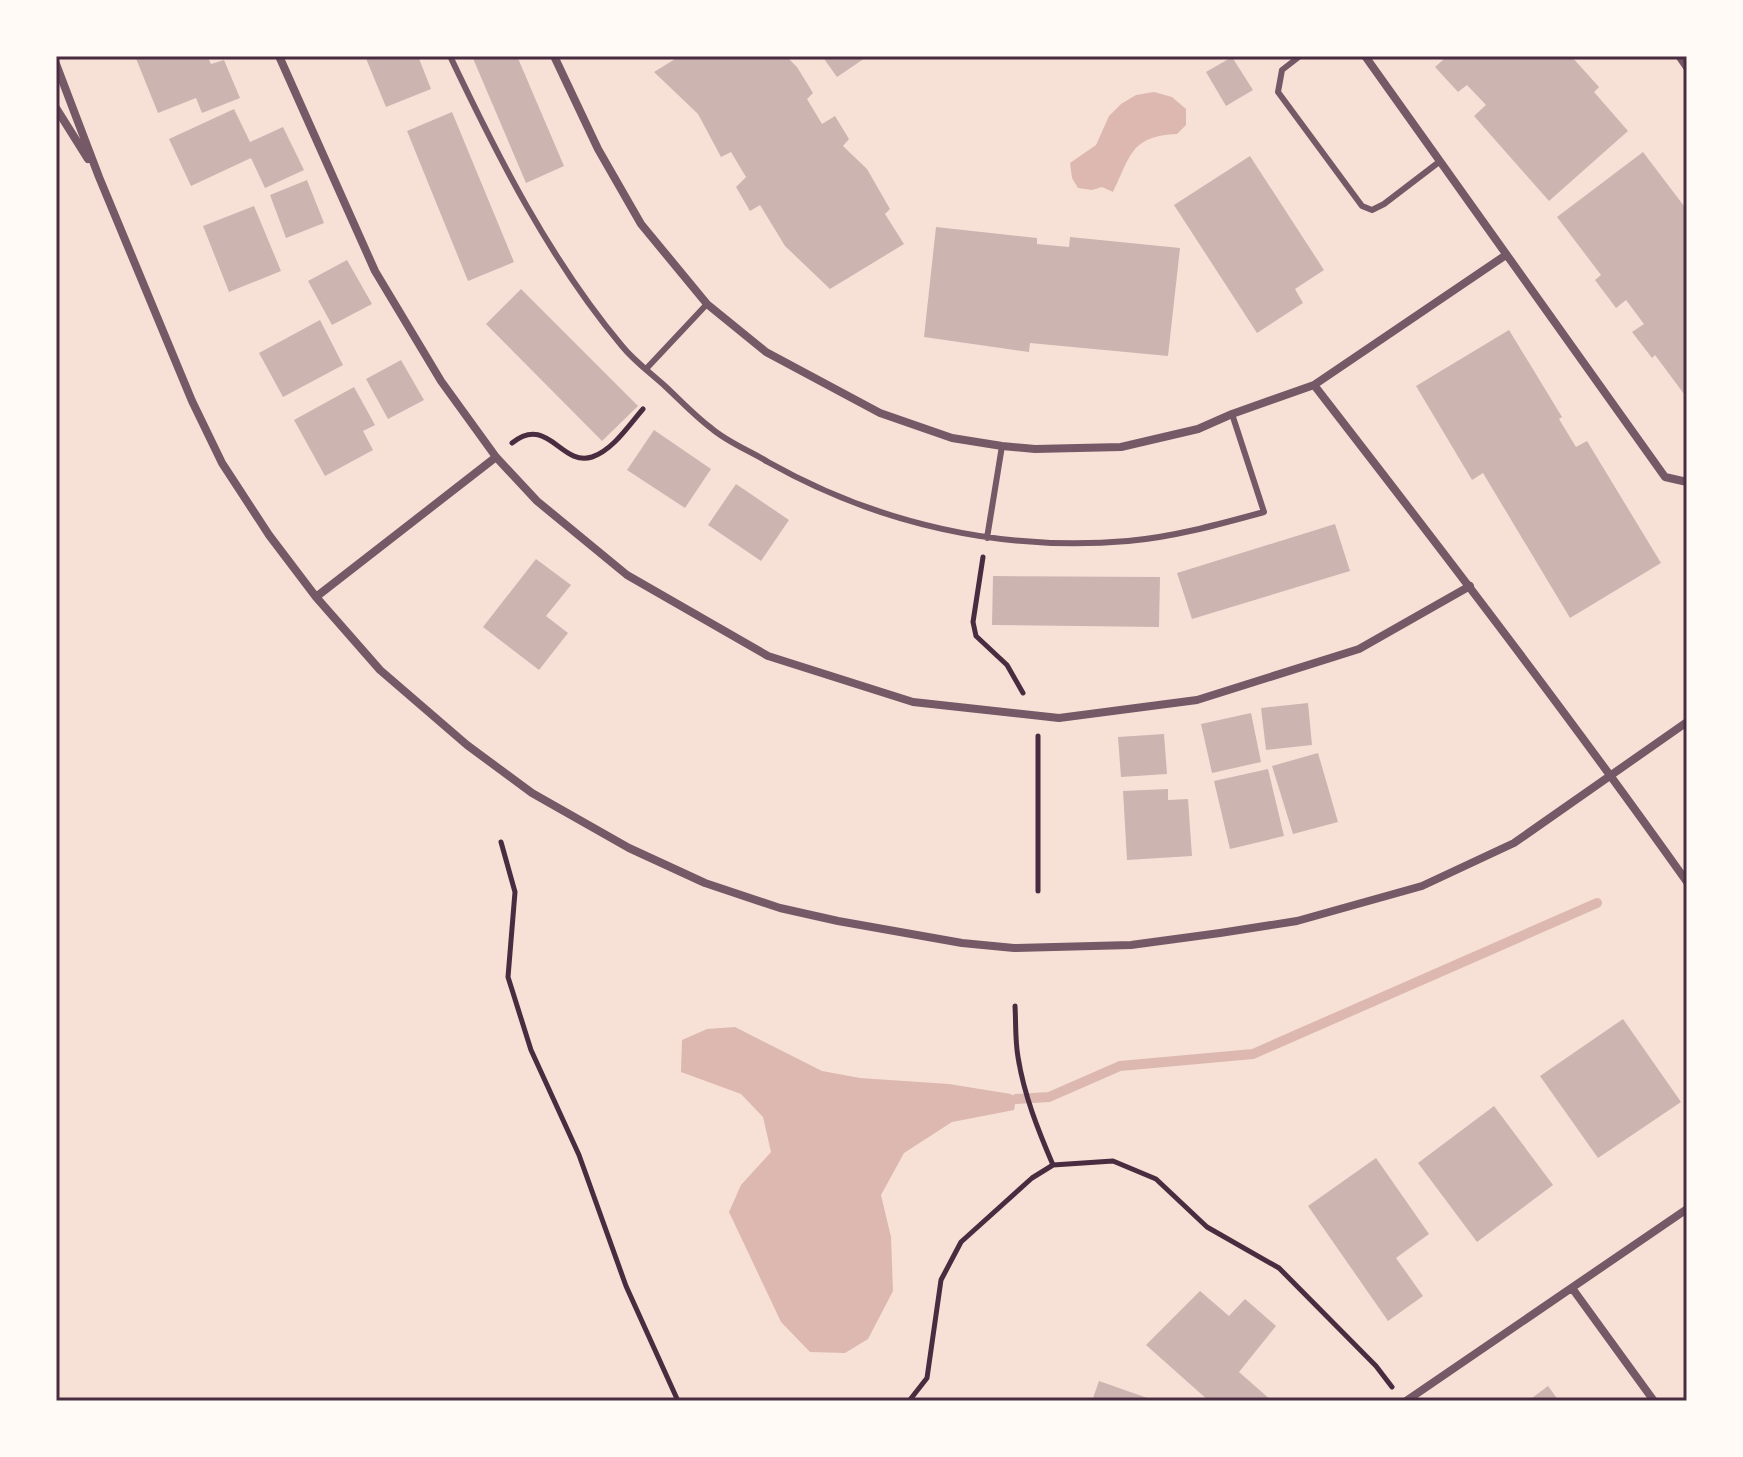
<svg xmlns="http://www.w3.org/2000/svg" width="1743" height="1457" viewBox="0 0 1743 1457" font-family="Overpass,sans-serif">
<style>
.water{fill:#dcb8b0}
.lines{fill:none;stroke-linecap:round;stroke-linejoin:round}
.stream{stroke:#dcb8b0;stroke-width:10}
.building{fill:#ccb4b1}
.path{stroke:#4a2c40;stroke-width:5}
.service{stroke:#755966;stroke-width:6}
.minor{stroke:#755966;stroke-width:8}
.neatline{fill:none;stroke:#4a2c40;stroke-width:3}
</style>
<rect width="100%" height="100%" fill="#f7e1d7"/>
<path class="water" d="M1154 92 1172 97 1186 109V125L1177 134C1131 136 1131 155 1113 192L1102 187 1092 190 1078 188 1072 178 1070 163 1096 145 1109 116 1121 104 1136 95Z
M735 1027 822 1071 860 1078 949 1084 1011 1094 1016 1099 1014 1110 952 1122 904 1153 881 1195 891 1237 893 1291 868 1339 845 1353 810 1352 781 1322 729 1212 741 1185 771 1152 763 1117 741 1094 681 1072 682 1040 707 1029Z"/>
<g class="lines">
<path class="stream" d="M1016 1099 1049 1097 1120 1066 1253 1054 1597 903"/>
</g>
<path class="building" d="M135 56H207L211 64 224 60 240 98 202 113 196 98 158 113Z
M365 56H418L431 89 386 107Z
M472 56H517L564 166 526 183Z
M680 56H786L797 67 813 93 807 99 822 124 835 116 849 139 843 146 867 169 890 209 885 214 904 244 830 289 785 246 760 205 750 211 736 187 746 177 731 152 721 157 698 114 654 72Z
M822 56H868L837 77Z
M1441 56H1571L1599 87 1594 92 1628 131 1549 201 1474 116 1486 105 1467 85 1458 92 1435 67 1444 59Z
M1232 57 1253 90 1226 106 1206 72Z
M234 109 250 142 283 127 304 170 265 188 251 158 191 186 169 139Z
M452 112 514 262 468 281 407 131Z
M1643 152 1687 210V398L1655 355 1652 358 1632 332 1644 324 1626 300 1616 308 1595 280 1601 275 1557 217Z
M1250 156 1324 270 1295 289 1303 303 1257 333 1174 205Z
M307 180 324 223 286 238 270 195Z
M254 206 281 271 229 292 203 226Z
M936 227 1037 238V244L1069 247 1070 237 1180 248 1168 356 1030 343 1029 352 924 337Z
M347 260 372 304 332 325 308 281Z
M521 289 638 406 602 441 486 324Z
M320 320 343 365 283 397 259 353Z
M1509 330 1562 417 1559 419 1576 447 1587 441 1661 563 1570 618 1483 473 1472 480 1416 386Z
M401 360 424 400 388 419 366 379Z
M354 387 375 425 363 431 373 450 325 476 294 420Z
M654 430 711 469 685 508 627 470Z
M736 484 789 520 761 561 708 525Z
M1335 524 1350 571 1192 619 1177 573Z
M536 559 571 585 546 616 568 633 539 670 483 627Z
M993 576 1160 577 1159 627 992 625Z
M1308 703 1312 745 1266 750 1261 708Z
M1251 713 1261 762 1212 773 1201 724Z
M1164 734 1167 774 1121 777 1118 737Z
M1318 753 1338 822 1293 834 1272 766Z
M1268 769 1284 836 1230 849 1214 781Z
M1168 789V800L1188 799 1192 856 1127 860 1123 791Z
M1623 1019 1681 1102 1598 1158 1540 1076Z
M1494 1106 1553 1185 1477 1242 1418 1163Z
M1376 1158 1429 1234 1396 1258 1423 1296 1388 1321 1308 1206Z
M1200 1291 1229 1316 1245 1299 1276 1326 1239 1372 1272 1401H1209L1146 1345Z
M1099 1381 1156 1401H1092Z
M1548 1386 1559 1401H1528Z"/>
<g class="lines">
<path class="path" d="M512 443C548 414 561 467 592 457 613 450 629 425 643 409
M983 557 973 622 976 636 1007 665 1023 693
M1038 736V891
M501 842 515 892 508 977 531 1050 579 1155 626 1286 678 1401
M1015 1006C1016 1023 1015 1040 1018 1057 1024 1095 1038 1130 1053 1165
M909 1401 927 1378 941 1280 961 1242 1032 1178 1053 1165 1113 1161 1156 1179 1207 1227 1279 1268 1376 1366 1392 1387"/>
<path class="service" d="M450 56C498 157 550 260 622 346 635 362 652 374 666 387 681 401 695 416 711 428 727 442 750 451 768 462 878 524 1002 552 1128 541 1174 537 1220 524 1264 512L1232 414
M1300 56 1282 70 1278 92 1362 206 1372 210 1384 204 1439 162
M1678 56 1687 69
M646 369 707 304
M987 538 1002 446"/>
<path class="minor" d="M279 56 375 271 441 381 496 457 537 501 627 575 768 656 913 702 1059 718 1197 700 1359 649 1470 586
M554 56 598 149 641 224 707 304 766 352 880 413 952 438 1002 446 1035 449 1121 447 1198 429 1232 414 1314 385 1506 255
M1365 56 1665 477 1687 482
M56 64 99 177 192 401 222 463 269 535 316 597 380 670 467 745 532 793 629 848 705 883 780 908 838 921 962 943 1014 948 1131 945 1220 933 1297 921 1422 886 1514 843 1687 722
M56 108 88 159
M1314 385C1441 549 1567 713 1687 882
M316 597 496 457
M1572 1288 1654 1401
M1406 1401 1687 1209"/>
</g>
<rect width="1743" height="1457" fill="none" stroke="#fffaf5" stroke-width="116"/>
<rect x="58" y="58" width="1627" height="1341" class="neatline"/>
</svg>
